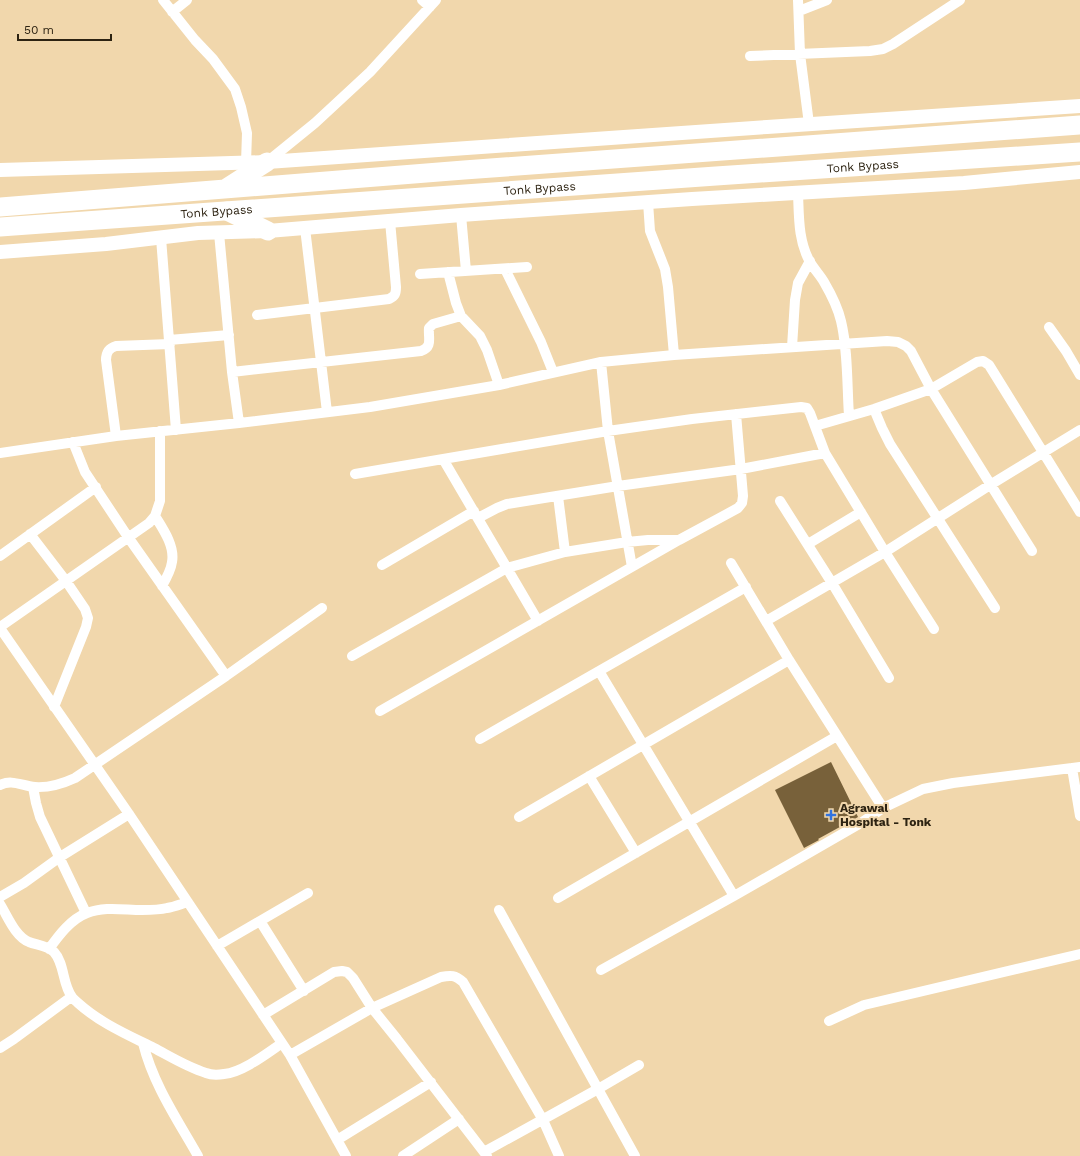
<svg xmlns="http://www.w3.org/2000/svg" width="1080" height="1156" viewBox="0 0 1080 1156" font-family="'Work Sans',sans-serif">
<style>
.building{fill:#78613a}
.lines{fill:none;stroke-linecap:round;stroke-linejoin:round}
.street{stroke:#fff;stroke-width:10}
.secondary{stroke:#fff;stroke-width:14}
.highway{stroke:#fff;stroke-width:19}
.poi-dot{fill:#3173e0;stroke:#f1d7ac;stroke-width:1.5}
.labels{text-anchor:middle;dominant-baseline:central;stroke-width:4;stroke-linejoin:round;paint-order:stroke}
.street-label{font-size:12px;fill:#2d2312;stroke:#f1d7ac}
.poi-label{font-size:12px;font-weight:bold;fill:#2d2312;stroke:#f1d7ac;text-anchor:start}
</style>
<rect width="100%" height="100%" fill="#f1d7ac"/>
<path class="building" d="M831 762 858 817 818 839 819 840 804 848 775 790Z"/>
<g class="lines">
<path class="street" d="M163 0 195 40 213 59 235 89 241 107 247 133 246 163
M422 0 430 7
M798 0 800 54 809 124
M799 11 827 0
M172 12 187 0
M750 56 870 51 883 49 893 44 960 0
M267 162 315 123 370 72 436 0
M798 193C799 216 798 241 810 262 814 269 820 275 824 282 831 294 838 308 841 321 848 350 847 386 849 416
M648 202 650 231 665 269 668 287 674 355
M461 215 466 271
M305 228 327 412
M219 233 232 372 239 423
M161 238 176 430
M505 269 541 342 553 372
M448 272 456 303 461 316 480 336 487 350 499 385
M420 274 527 267
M257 315 389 299C395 296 396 294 396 287L390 221
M1049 327 1066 351 1080 375
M169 340 229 335
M792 347 795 300 798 283 810 261
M601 362 608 431 632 567
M232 372 421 351C433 347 428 338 429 328L433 324 461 316
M874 409 882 428 890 444 995 608
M815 426 874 409 931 389 977 362 983 361 989 365 1080 512
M116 436 106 360C106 352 109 348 116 346L170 344
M73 442 85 472 128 537 226 676
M0 453 116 436 239 423 370 407 499 385 601 362 674 355 887 341 898 342 906 346 911 351 931 389 1032 551
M443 459 538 621
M355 474 608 431 692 419 801 407 807 408 810 413 825 453 885 552 934 629
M558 496 565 552
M780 501 832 583 889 678
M155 516C163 529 175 546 172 562 171 570 166 579 162 586
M478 518 497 508 507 504 618 486 741 469 825 453
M30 534 66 581 85 609 88 618 86 627 54 707
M808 544 861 512
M0 556 96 487
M731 563 789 660 883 808
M382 565 474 511
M766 621 885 552 990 485 1080 430
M0 627 149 523 155 516 160 501V431
M0 628 129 814 290 1055 346 1156
M352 656 507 568 565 552 627 542 648 540H679
M599 671 734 896
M380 711 679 540 738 508 742 503 743 496 736 414
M480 739 746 587
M1072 768 1080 816
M589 776 636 853
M0 785C12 779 22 786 35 787 50 788 62 784 75 778L226 676 322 608
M33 787 36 803 40 817 86 913
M519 817 789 660
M0 897 24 883 60 857 129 814
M558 898 837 736
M0 904C8 917 15 936 29 942 37 945 48 946 54 952 65 964 62 984 72 997 73 999 76 1001 78 1003 100 1023 128 1035 154 1048 171 1057 187 1067 206 1073 211 1075 218 1075 224 1074 243 1072 266 1054 282 1043
M499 910 635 1156
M260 921 304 991
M217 946 308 893
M49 949C59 935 71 919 87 913 105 906 124 910 142 910 150 910 159 910 167 908 174 907 181 904 188 902
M601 970 734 896 861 823 883 808 923 789 953 783 1080 767
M263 1015 334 972 342 971 347 972 353 978 372 1008 397 1039 487 1156
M829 1021 864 1005 1080 954
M143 1043C153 1084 177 1119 198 1156
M0 1048 14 1039 71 997
M290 1055 372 1008 441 977C451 975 455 975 463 982L543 1120 559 1156
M337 1140 431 1082
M484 1152 598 1089 639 1065
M403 1156 459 1119"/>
<path class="secondary" d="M0 170 267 162 767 127 1080 106
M0 252 106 244 198 233 268 231 461 215 692 199 964 183 1080 172"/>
<g class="highway">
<path d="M228 187 267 162"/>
<path d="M0 207 464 170 1080 125"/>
<path d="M227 211 268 231"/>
<path id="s1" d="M0 227 716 176 1080 152"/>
</g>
</g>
<path class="poi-dot" d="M829 809h4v4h4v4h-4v4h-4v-4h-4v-4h4z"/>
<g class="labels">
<g class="street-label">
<text stroke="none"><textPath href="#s1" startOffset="865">Tonk Bypass</textPath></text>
<text stroke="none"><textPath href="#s1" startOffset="541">Tonk Bypass</textPath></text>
<text stroke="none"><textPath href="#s1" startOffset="217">Tonk Bypass</textPath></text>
</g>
<g class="poi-label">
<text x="840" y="808">Agrawal<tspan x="840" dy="14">Hospital - Tonk</tspan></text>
</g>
</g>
<path d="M18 34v6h93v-6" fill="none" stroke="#2d2312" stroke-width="2"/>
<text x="24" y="34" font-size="12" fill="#2d2312" stroke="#f1d7ac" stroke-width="3" paint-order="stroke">50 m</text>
</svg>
